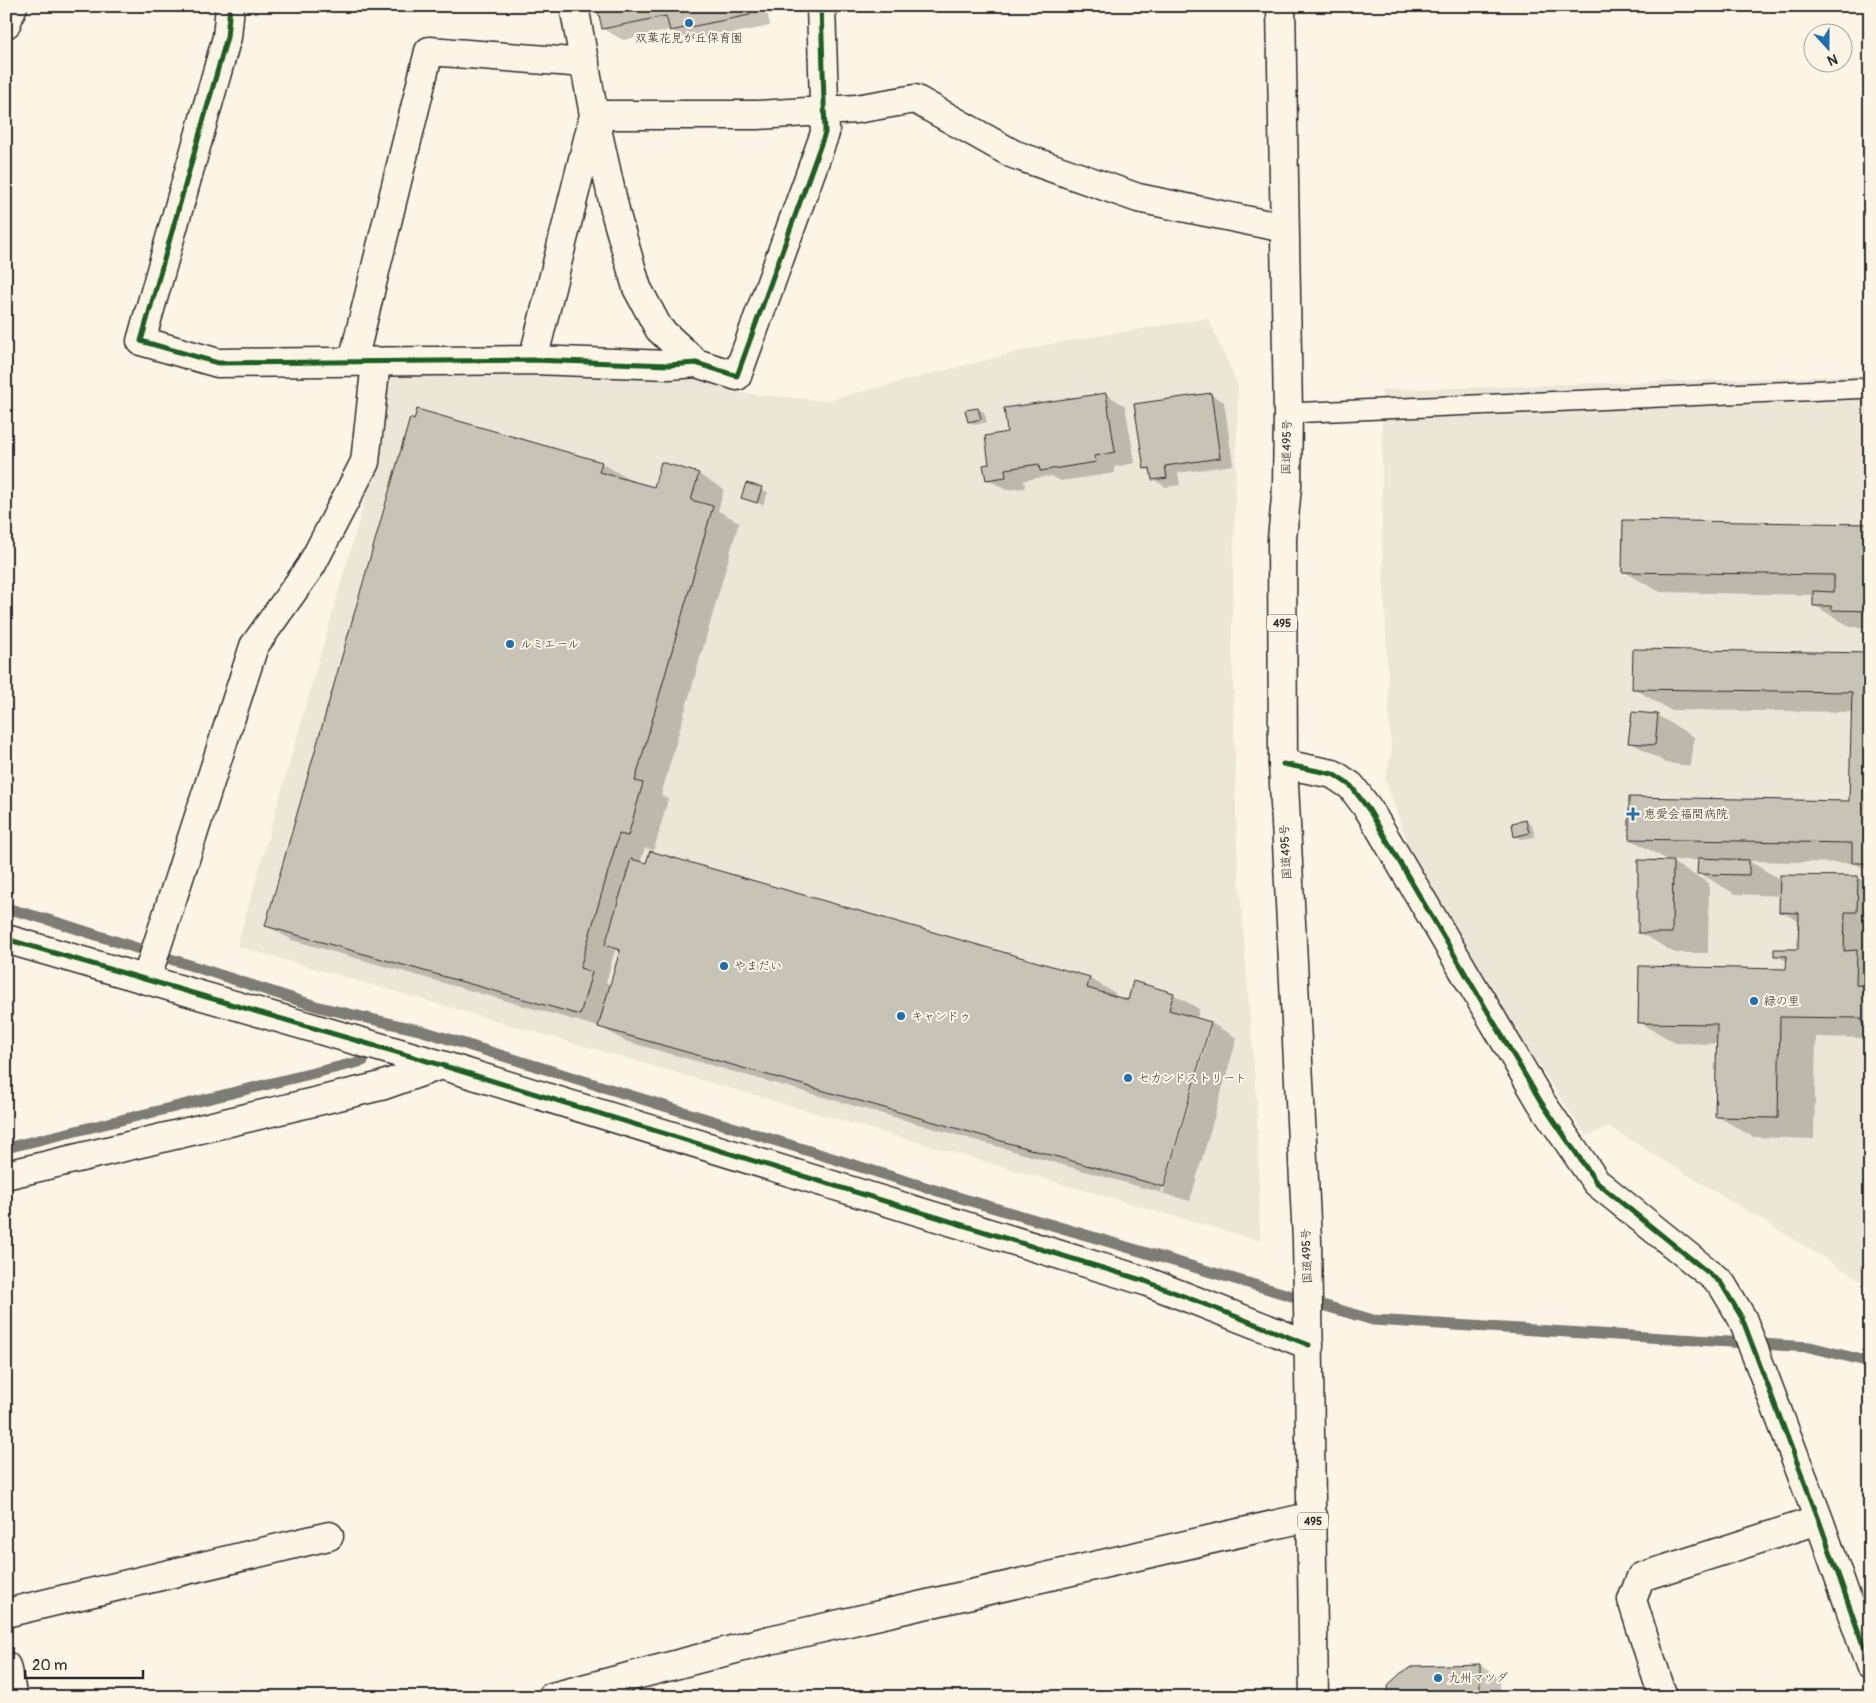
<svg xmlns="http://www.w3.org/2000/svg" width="1876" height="1703" viewBox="0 0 1876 1703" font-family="Pangolin,'Klee One',sans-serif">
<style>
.built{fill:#ece6d7}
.shadow{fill:#0003;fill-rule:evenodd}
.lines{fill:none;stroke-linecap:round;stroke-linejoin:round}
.stream{stroke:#7d7b74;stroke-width:11}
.building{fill:#c8c3b7;stroke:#2b2b2b}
.lane-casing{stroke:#2b2b2b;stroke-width:22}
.street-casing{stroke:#2b2b2b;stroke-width:31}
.highway-casing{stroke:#2b2b2b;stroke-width:31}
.lane{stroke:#fcf5e5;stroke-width:19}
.street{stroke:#fcf5e5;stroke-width:28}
.highway{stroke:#fcf5e5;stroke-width:28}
.cycleway-casing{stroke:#fcf5e5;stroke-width:8}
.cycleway{stroke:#1b5e20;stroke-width:5}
.poi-dot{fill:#1f6fb2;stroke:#fcf5e5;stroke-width:2}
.labels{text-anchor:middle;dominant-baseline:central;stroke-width:4;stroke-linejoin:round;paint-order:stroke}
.shield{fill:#fcf5e5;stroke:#6a6863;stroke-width:1}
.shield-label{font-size:11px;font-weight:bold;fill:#2b2b2b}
.poi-label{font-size:12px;fill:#2b2b2b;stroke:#fcf5e5;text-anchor:start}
.street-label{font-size:12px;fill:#2b2b2b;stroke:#fcf5e5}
</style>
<rect width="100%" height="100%" fill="#fcf5e5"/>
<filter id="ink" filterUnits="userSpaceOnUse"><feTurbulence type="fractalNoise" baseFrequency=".02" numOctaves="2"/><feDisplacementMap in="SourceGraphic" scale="10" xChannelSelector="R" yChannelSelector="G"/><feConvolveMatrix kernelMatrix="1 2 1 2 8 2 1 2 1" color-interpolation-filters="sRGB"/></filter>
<g filter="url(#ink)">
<path class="built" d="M1208 318 1238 386 1232 631 1237 852 1257 1106 1260 1241 237 946 375 464 385 371 697 376 743 393 825 401 1050 344Z
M1870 375V1286L1609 1127 1586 1136 1514 1028 1409 848 1385 779 1391 756 1382 539V390Z"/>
<path class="shadow" d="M598 6H766L770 26 690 42 671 30 623 40 603 29Z
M1106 394 1125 406 1135 463 1114 467 1115 473 1061 481 1051 476 1024 480 1025 488 1006 490 987 479 991 465 1008 433Z
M1210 394 1224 402 1233 465 1178 473 1180 485 1166 487 1153 479 1152 472 1145 468Z
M978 409 984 412 987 422 975 425 969 421Z
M601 463 627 478 626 481 654 489 698 474 724 489 718 511 739 522 661 795 668 799 654 850 645 848 640 863 1089 978 1115 993 1114 997 1129 1001 1173 994 1199 1009 1197 1019 1211 1023 1237 1038 1190 1201 625 1041 602 1028 292 940 266 925ZM615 950 620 952 611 985 606 982ZM1208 1028H1211L1163 1194 1161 1193Z
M747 484 768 492 763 505 743 498Z
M1870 526V631L1863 627H1851L1815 606V595L1660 592 1623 571Z
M1870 654V872L1854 863 1749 861 1781 880 1857 877 1870 884V1038L1816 1037 1814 1139 1753 1137 1717 1116 1718 1044 1676 1043 1639 1022 1787 971 1788 962 1775 955 1799 950 1800 922 1780 911 1781 896 1735 894 1699 873V860H1668L1709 883 1708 953H1675L1639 932 1671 862 1630 839 1851 802 1852 712 1670 710 1633 688Z
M1657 715 1694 737 1691 766 1666 763 1630 742Z
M1526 821 1532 825 1535 837 1521 839 1515 836Z
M1480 1665 1500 1677V1697H1387L1414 1668Z"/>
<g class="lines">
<path class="stream" d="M6 908 56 922 319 1007 423 1031 954 1196 1373 1320 1810 1347 1870 1362
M6 1148 363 1061"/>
</g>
<path class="building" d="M597 6H749L750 15 670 31 666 16 602 29Z
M1106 393 1115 452 1094 456 1096 462 1040 471 1039 464 1005 469 1006 477 986 480 983 465 989 464 985 436 1007 432 1004 408Z
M1211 393 1220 458 1165 466 1167 478 1152 480 1150 468 1144 469 1134 404Z
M978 408 981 419 968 422 965 410Z
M417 409 602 462 599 472 654 487 661 462 699 473 691 500 713 506 635 781 643 783 628 836 619 834 580 968 592 972 580 1015 265 926 410 418 414 420Z
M746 483 762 487 757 503 741 498Z
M1623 520 1870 524V611L1832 610 1831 606H1813V591L1834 592V575L1622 572Z
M1633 649 1870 653V863H1852V843L1629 839V797L1849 801 1852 692 1632 689Z
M1632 712 1658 714 1655 745 1628 743Z
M1526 820 1529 833 1514 837 1512 823Z
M650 851 1090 977 1087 988 1128 1000 1133 981 1174 993 1169 1010 1211 1022 1164 1187 598 1027 620 950 605 945 631 859 646 863Z
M1698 858 1749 860V875L1697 874Z
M1638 860 1673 861 1672 933H1638Z
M1780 875 1858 876 1857 912H1845L1844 951 1857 950 1856 985 1870 986V1024H1862V1018L1780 1017 1778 1118 1715 1117 1717 1024 1638 1023 1639 966 1786 969 1787 956H1774V949H1798L1799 913 1779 912Z
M1480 1664V1697H1385L1389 1684 1401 1673 1414 1666Z"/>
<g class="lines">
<defs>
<path id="lane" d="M1288 413 1870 388"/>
<path id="street" d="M230 6 227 37 141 341 218 363 533 360 669 365 696 363 737 376 825 133 821 6
M6 24 13 6
M533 360 594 115 574 6
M353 361 429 51 585 63
M696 363 659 329 637 288 616 215 594 115H758L856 109 915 99 1013 154 1138 198 1284 228
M1283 764 1333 774 1351 786 1369 810 1541 1102 1596 1182 1721 1283 1742 1318 1819 1520 1870 1665
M6 939 441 1065 1145 1281 1309 1345
M146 980 254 646 311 566 365 462 376 362
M6 1175 381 1086 441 1065
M6 1613 329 1536
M6 1666 13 1697
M552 1697 770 1640 1313 1516
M1663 1697 1632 1600 1641 1577 1819 1520"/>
<path id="highway" d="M1281 6 1288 413 1287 487 1282 539 1283 764 1307 1240 1314 1697"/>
</defs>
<use href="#lane" class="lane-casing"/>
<use href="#street" class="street-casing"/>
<use href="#highway" class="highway-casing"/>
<use href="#lane" class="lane"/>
<use href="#street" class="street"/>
<use href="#highway" class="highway"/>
<defs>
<path id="cycleway" d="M230 6 227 37 141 341 218 363 533 360 669 365 696 363 737 376 825 133 821 6
M1283 764 1333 774 1351 786 1369 810 1541 1102 1596 1182 1721 1283 1742 1318 1819 1520 1870 1665
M6 939 441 1065 1145 1281 1309 1345"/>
</defs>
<use href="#cycleway" class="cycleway-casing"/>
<use href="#cycleway" class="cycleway"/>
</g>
</g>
<g class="poi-dot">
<circle cx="689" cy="23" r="5"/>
<circle cx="510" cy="644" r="5"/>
<path d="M1630.5 806.5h5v5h5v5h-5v5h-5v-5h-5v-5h5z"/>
<circle cx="724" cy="966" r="5"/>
<circle cx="1754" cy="1001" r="5"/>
<circle cx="901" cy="1016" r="5"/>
<circle cx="1128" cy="1078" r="5"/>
<circle cx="1438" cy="1678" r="5"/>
</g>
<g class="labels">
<g class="shield">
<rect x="1267" y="614.5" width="30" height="17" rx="4"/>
<rect x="1298" y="1512.5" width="30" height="17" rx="4"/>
</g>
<g class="shield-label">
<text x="1282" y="623">495</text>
<text x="1313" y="1521">495</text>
</g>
<g class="poi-label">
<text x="689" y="38" text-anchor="middle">双葉花見が丘保育園</text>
<text x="520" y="644">ルミエール</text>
<text x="1644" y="814">恵愛会福間病院</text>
<text x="734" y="966">やまだい</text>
<text x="1764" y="1001">緑の里</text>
<text x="911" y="1016">キャンドゥ</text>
<text x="1138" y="1078">セカンドストリート</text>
<text x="1448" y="1678">九州マツダ</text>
</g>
<g class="street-label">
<text transform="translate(1287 447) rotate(-89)">国道495号</text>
<text transform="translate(1286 852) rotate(-93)">国道495号</text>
<text transform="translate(1307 1256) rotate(-92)">国道495号</text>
</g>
</g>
<rect width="1876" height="1703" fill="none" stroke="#fcf5e5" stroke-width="25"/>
<rect x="12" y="12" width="1851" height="1678" fill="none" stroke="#2b2b2b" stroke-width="2" filter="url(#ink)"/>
<g transform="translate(1828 48) rotate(159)"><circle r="24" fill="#fcf5e5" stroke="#a8a49b"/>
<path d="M0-4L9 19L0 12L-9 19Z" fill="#1f6fb2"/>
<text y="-8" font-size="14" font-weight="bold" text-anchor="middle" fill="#2b2b2b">N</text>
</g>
<path d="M25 1670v8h118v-8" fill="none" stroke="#2b2b2b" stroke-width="2.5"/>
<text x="32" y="1670" font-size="15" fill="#2b2b2b" stroke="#fcf5e5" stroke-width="4" paint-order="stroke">20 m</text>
</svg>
